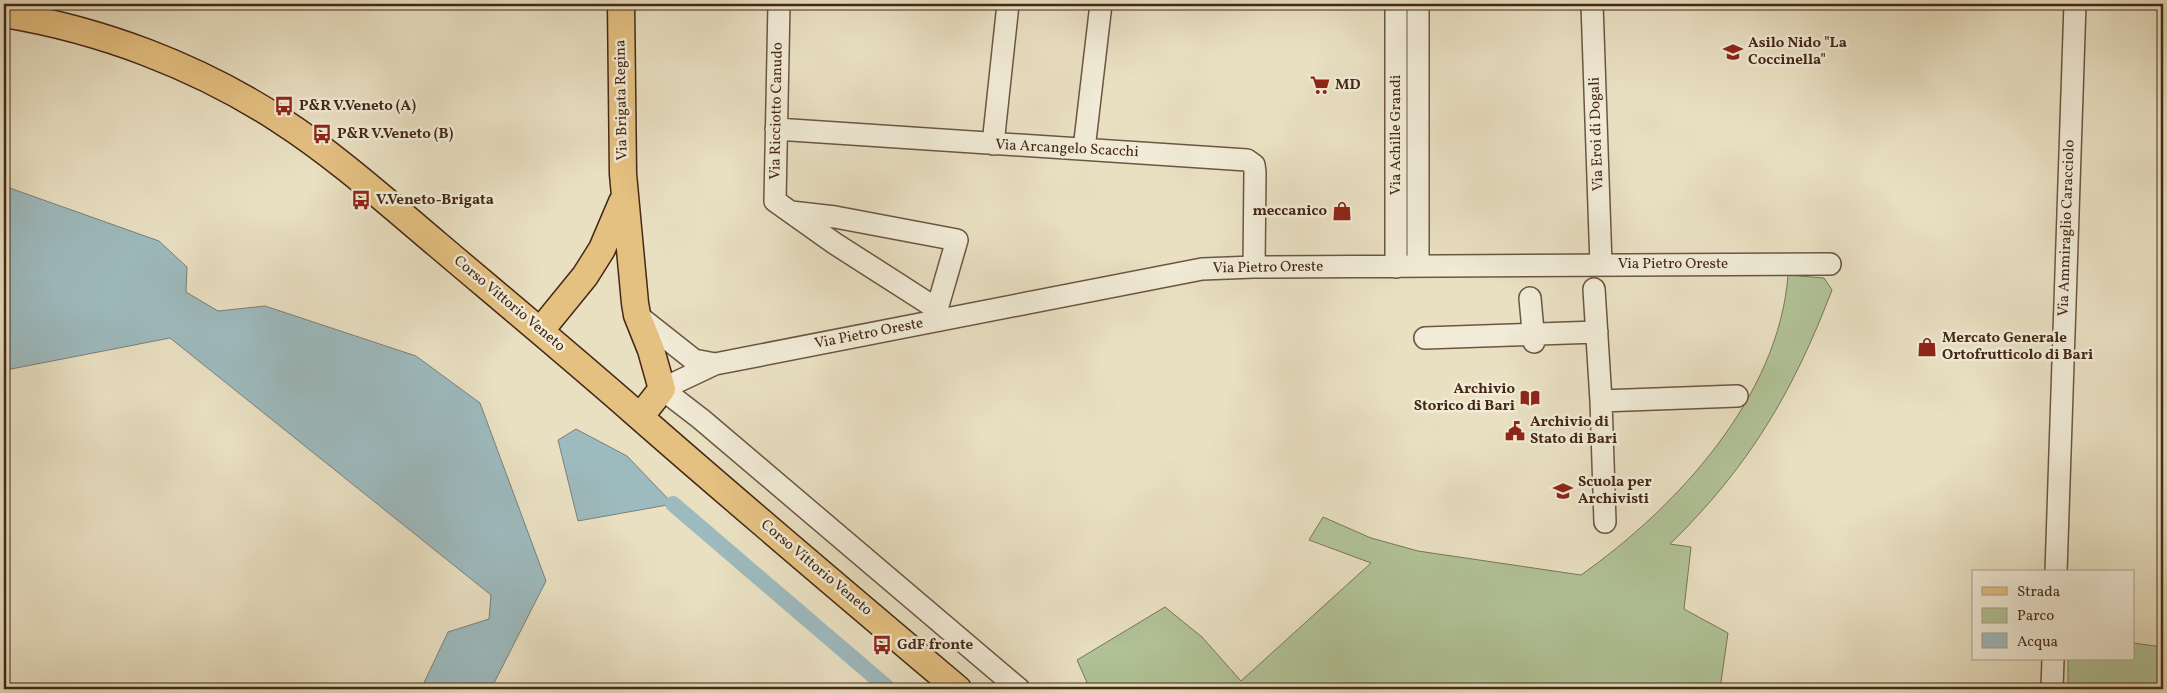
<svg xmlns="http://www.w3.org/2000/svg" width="2167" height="693" viewBox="0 0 2167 693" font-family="Vollkorn,serif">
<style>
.green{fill:#b1c397;stroke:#7a7656}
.water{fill:#9dbabe;stroke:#79807b}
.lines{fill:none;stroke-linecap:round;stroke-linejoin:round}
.canal{stroke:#9dbabe;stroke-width:16}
.minor-casing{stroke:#6c5641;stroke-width:24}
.major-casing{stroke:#432816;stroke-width:29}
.minor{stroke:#f1ebd7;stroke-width:21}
.major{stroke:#e4c081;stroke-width:26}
.labels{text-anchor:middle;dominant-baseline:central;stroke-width:5;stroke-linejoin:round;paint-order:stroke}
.poi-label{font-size:15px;font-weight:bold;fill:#432816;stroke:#f1ebd7;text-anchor:start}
.street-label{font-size:15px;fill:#432816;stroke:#f1ebd7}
</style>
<rect width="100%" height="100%" fill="#e9e0c2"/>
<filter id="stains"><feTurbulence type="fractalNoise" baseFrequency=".004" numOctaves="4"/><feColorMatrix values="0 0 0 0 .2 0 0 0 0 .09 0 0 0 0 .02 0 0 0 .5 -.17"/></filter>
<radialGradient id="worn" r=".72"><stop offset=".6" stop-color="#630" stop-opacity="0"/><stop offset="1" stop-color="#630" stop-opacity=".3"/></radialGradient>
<path class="green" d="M1788 275 1824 278 1832 290C1793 392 1749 467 1670 544L1691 547 1684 609 1728 633 1720 689H1090L1077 660 1165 607 1202 637 1241 681 1371 563 1309 540 1323 517 1371 538 1418 551 1581 575C1676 508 1779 397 1788 275Z
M2133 643 2163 647V689H2068V659H2133Z"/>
<path class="water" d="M4 186 159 241 187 267 186 292 218 311 265 306 416 356 480 403 546 581 491 689H421L448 632 489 619 491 595 170 338 6 370 4 367Z
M576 429 627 456 673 504 578 521 558 440Z"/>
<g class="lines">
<path class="canal" d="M673 504 889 689"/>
<defs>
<path id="minor" d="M779 4 775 201 834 243 937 309 940 320
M1396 4V267
M1592 4 1601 265
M776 129 1247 160 1254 165 1255 172 1254 267
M993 144 1008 4
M1084 149 1101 4
M791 212 835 217 957 240 937 309
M1418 266V4
M1594 289 1601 401 1605 522
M1530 298 1534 342
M637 315 694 360 715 364 1202 269 1254 267 1830 264
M1425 338 1597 332
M662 389 701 419 1019 689
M662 389 715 364
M1601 401 1737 396
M2056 572 2075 4
M2052 689 2053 659"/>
<path id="major" d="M621 4 623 174 635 303 637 315 651 350 662 389 640 417
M4 14C101 30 197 66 280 120 336 156 387 202 438 245 503 300 569 355 633 411 740 505 849 597 958 689
M541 330 585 276 602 249 622 202"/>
</defs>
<use href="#minor" class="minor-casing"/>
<use href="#major" class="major-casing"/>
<use href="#minor" class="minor"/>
<use href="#major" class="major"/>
</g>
<defs>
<symbol id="school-bare" viewBox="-9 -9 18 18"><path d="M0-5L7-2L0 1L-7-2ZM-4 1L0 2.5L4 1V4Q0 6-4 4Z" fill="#8f2418" stroke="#f1ebd7" stroke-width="2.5" paint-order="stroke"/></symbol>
<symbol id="supermarket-bare" viewBox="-9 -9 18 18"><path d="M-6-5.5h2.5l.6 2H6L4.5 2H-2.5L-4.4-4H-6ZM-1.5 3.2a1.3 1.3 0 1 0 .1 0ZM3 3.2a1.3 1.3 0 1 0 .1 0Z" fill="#8f2418" stroke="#f1ebd7" stroke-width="2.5" paint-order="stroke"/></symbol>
<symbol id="bus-bare" viewBox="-9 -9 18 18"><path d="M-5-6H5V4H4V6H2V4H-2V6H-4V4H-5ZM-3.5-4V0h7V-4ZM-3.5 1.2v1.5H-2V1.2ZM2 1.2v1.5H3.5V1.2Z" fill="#8f2418" stroke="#f1ebd7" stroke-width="2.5" paint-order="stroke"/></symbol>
<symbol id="shop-bare" viewBox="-9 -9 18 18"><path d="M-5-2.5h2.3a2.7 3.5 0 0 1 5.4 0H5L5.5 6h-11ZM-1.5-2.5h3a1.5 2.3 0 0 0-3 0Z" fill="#8f2418" stroke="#f1ebd7" stroke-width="2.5" paint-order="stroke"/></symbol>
<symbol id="library-bare" viewBox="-9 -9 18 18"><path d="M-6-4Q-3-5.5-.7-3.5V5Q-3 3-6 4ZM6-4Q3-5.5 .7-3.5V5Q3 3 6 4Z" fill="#8f2418" stroke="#f1ebd7" stroke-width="2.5" paint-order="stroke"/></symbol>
<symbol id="civic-bare" viewBox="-9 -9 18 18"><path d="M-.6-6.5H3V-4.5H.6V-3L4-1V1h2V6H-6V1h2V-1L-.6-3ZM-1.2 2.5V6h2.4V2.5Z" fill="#8f2418" stroke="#f1ebd7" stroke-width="2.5" paint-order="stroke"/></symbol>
</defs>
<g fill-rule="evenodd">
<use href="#school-bare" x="1719" y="38" width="28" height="28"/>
<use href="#supermarket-bare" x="1306" y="71" width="28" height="28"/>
<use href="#bus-bare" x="270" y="92" width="28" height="28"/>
<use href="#bus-bare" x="308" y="120" width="28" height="28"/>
<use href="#bus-bare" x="347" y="186" width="28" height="28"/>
<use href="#shop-bare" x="1328" y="197" width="28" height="28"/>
<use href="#shop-bare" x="1913" y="333" width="28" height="28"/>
<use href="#library-bare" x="1516" y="384" width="28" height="28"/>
<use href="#civic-bare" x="1501" y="417" width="28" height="28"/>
<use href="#school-bare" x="1549" y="477" width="28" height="28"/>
<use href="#bus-bare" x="868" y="631" width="28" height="28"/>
</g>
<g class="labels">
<g class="poi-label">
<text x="1748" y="43">Asilo Nido "La<tspan x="1748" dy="17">Coccinella"</tspan></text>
<text x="1335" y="85">MD</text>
<text x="299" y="106">P&amp;R V.Veneto (A)</text>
<text x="337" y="134">P&amp;R V.Veneto (B)</text>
<text x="376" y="200">V.Veneto-Brigata</text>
<text x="1327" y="211" text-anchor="end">meccanico</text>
<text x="1942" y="338">Mercato Generale<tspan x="1942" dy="17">Ortofrutticolo di Bari</tspan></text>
<text x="1515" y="389" text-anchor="end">Archivio<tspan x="1515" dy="17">Storico di Bari</tspan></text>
<text x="1530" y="422">Archivio di<tspan x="1530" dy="17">Stato di Bari</tspan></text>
<text x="1578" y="482">Scuola per<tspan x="1578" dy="17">Archivisti</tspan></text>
<text x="897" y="645">GdF fronte</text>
</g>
<g class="street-label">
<text transform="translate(622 100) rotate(-91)">Via Brigata Regina</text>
<text transform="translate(777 111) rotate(-89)">Via Ricciotto Canudo</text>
<text transform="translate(1597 134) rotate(-92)">Via Eroi di Dogali</text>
<text transform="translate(1396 135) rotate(-90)">Via Achille Grandi</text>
<text transform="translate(1067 149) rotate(3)">Via Arcangelo Scacchi</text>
<text transform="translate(2067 228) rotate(-88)">Via Ammiraglio Caracciolo</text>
<text x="1673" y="264">Via Pietro Oreste</text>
<text transform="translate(1268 268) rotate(-1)">Via Pietro Oreste</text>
<text transform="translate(509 304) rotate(40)">Corso Vittorio Veneto</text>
<text transform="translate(869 334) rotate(-11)">Via Pietro Oreste</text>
<text transform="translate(816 568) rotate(40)">Corso Vittorio Veneto</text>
</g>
</g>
<rect width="2167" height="693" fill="none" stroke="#e9e0c2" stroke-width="20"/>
<rect x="5" y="5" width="2157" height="683" fill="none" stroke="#432816" stroke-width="2.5"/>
<rect x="10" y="10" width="2147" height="673" fill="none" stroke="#432816"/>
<rect x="1972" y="570" width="162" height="90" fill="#f1ebd7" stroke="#ab9d8a"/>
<rect x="1982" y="587" width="25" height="8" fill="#e4c081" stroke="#ab9d8a"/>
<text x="2017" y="596" font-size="15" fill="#432816">Strada</text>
<rect x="1982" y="608" width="25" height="15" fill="#b1c397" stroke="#ab9d8a"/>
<text x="2017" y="620" font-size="15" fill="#432816">Parco</text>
<rect x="1982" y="633" width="25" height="15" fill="#9dbabe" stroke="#ab9d8a"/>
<text x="2017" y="646" font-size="15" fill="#432816">Acqua</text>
<rect width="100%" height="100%" filter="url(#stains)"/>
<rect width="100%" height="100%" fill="url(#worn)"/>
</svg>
